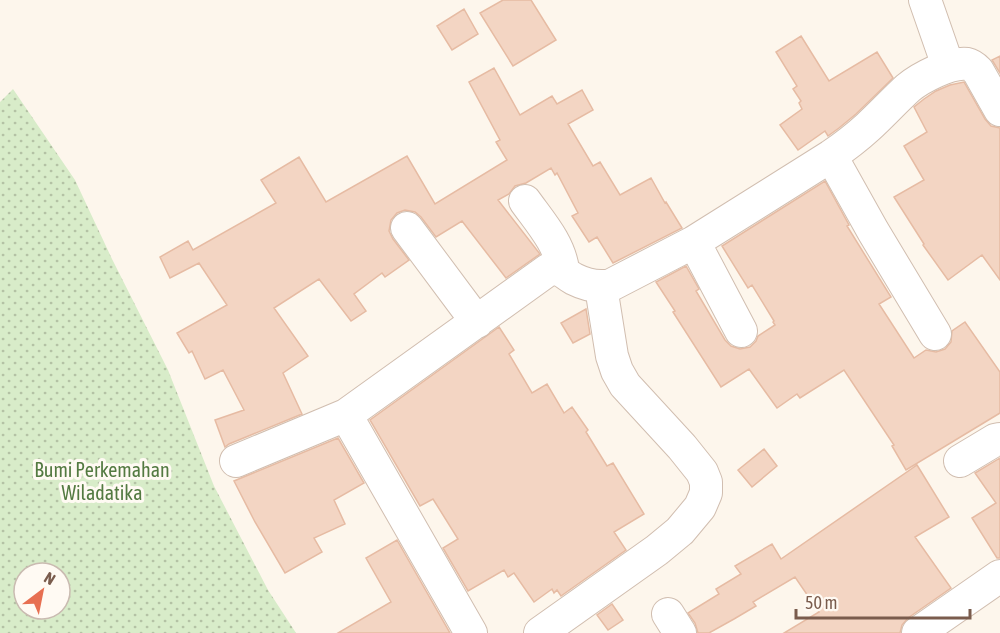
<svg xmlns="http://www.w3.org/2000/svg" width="1000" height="633" viewBox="0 0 1000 633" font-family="'Asap Condensed',sans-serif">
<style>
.park{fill:url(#park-dots);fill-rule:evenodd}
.building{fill:#f3d5c3;stroke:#e6bba3;stroke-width:1.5}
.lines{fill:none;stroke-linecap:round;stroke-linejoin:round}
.minor-casing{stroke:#d1beb0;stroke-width:34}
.minor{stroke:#fff;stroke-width:32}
.labels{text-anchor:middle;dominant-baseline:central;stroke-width:6;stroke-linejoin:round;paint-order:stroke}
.park-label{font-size:20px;fill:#537a41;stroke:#fffaf3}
</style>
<defs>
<pattern id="park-dots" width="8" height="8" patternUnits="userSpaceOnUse" patternTransform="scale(1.5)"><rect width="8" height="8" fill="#d8ecc9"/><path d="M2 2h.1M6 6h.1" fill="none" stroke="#b4c2a5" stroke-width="1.8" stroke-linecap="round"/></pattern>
</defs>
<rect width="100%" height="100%" fill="#fdf6ec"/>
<path class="park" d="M13 89 75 180 112 259 168 370 214 486 268 590 296 633H0V102ZM24 573H60V609H24Z"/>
<path class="building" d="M503 0H531L556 40 513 66 480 13Z
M464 9 478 34 452 50 437 26Z
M801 36 829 81 877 52 893 78 856 114 839 128 828 136 825 131 798 150 780 125 802 109 799 103 801 101 793 89 797 86 776 52Z
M1000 56V73L992 60Z
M494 68 520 115 552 96 557 104 582 90 593 110 568 124 593 166 600 162 620 195 651 178 665 203 666 202 682 228 613 263 597 237 589 242 572 216 578 213 557 173 555 175 551 168 526 183 515 186 509 194 498 200 540 254 506 278 462 221 436 237 421 217 415 212 405 210 397 213 391 220 389 231 393 239 409 260 385 277 382 273 354 294 366 311 351 321 319 279 274 308 308 356 283 373 302 414 229 444 225 447 215 420 244 410 223 370 205 379 192 351 189 353 177 333 227 305 199 263 170 278 160 257 188 241 193 250 276 203 261 180 299 157 326 202 407 156 435 204 507 160 496 142 500 140 469 82Z
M964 82 985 119 991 126 1000 128V280L982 255 948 280 923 245 924 244 894 197 924 180 904 146 927 132 914 107 924 99 936 91 950 85Z
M825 181 849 225 847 226 891 297 879 304 914 358 926 350 936 352 945 349 951 342 952 331 965 322 1000 372V413L906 470 892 446 894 445 844 370 800 398 797 394 777 408 749 369 721 387 673 312 675 311 656 282 686 266 699 289 696 291 725 340 731 346 740 349 750 347 756 341 758 336 775 325 773 322 774 321 752 285 748 288 722 246Z
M586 309 590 334 573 343 561 323Z
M499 327 514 350 509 354 532 393 547 384 564 413 572 407 588 430 586 432 607 466 613 463 644 514 614 532 626 550 561 596 557 590 554 593 552 589 534 602 514 573 508 577 504 570 468 591 443 548 458 539 433 499 420 506 370 420Z
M338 438 364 483 334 500 345 524 314 538 322 552 285 573 255 522 234 481Z
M764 449 777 466 752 487 738 470Z
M1000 458V558H997L972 518 996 503 975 473Z
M917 465 949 517 915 537 951 588 908 618 902 625 900 633H784L819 612 795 577 753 602 756 606 734 619 709 633H698L695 623 688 613 719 594 716 589 741 574 735 566 772 544 781 559Z
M397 540 450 633H338L391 602 366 558Z
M612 604 623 620 608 630 597 615Z"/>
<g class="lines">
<defs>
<path id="minor" d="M925 0 948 66
M831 156 873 231 935 334
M525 201C540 222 560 244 563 270
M407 228 477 322
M694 242 741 331
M346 415 471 633
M236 461 346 415 548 270C562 267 563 273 574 279 586 285 598 288 611 285L694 242 831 156C844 147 856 138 868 127 881 115 894 101 908 88 920 78 950 62 967 64 972 65 975 68 978 71L1000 110
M960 461 995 440 1000 439
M668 614 680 633
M540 633 657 550 680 531 700 507 706 493V482L702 472 682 447 625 385 617 371 612 356 601 287
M918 633 1000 576"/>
</defs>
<use href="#minor" class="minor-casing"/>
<use href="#minor" class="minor"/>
</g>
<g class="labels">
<g class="park-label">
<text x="102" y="469">Bumi Perkemahan<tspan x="102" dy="23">Wiladatika</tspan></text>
</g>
</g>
<g transform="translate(42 591) rotate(32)"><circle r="28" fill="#fffaf3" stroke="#cabbb1" stroke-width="1.5"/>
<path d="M0-4.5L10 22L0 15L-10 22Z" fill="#e76f51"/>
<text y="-9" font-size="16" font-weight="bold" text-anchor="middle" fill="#7a5c4d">N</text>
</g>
<path d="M796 609v9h174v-9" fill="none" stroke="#7a5c4d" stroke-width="3"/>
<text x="805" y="609" font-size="18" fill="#7a5c4d" stroke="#fffaf3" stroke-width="4.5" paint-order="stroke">50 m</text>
</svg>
